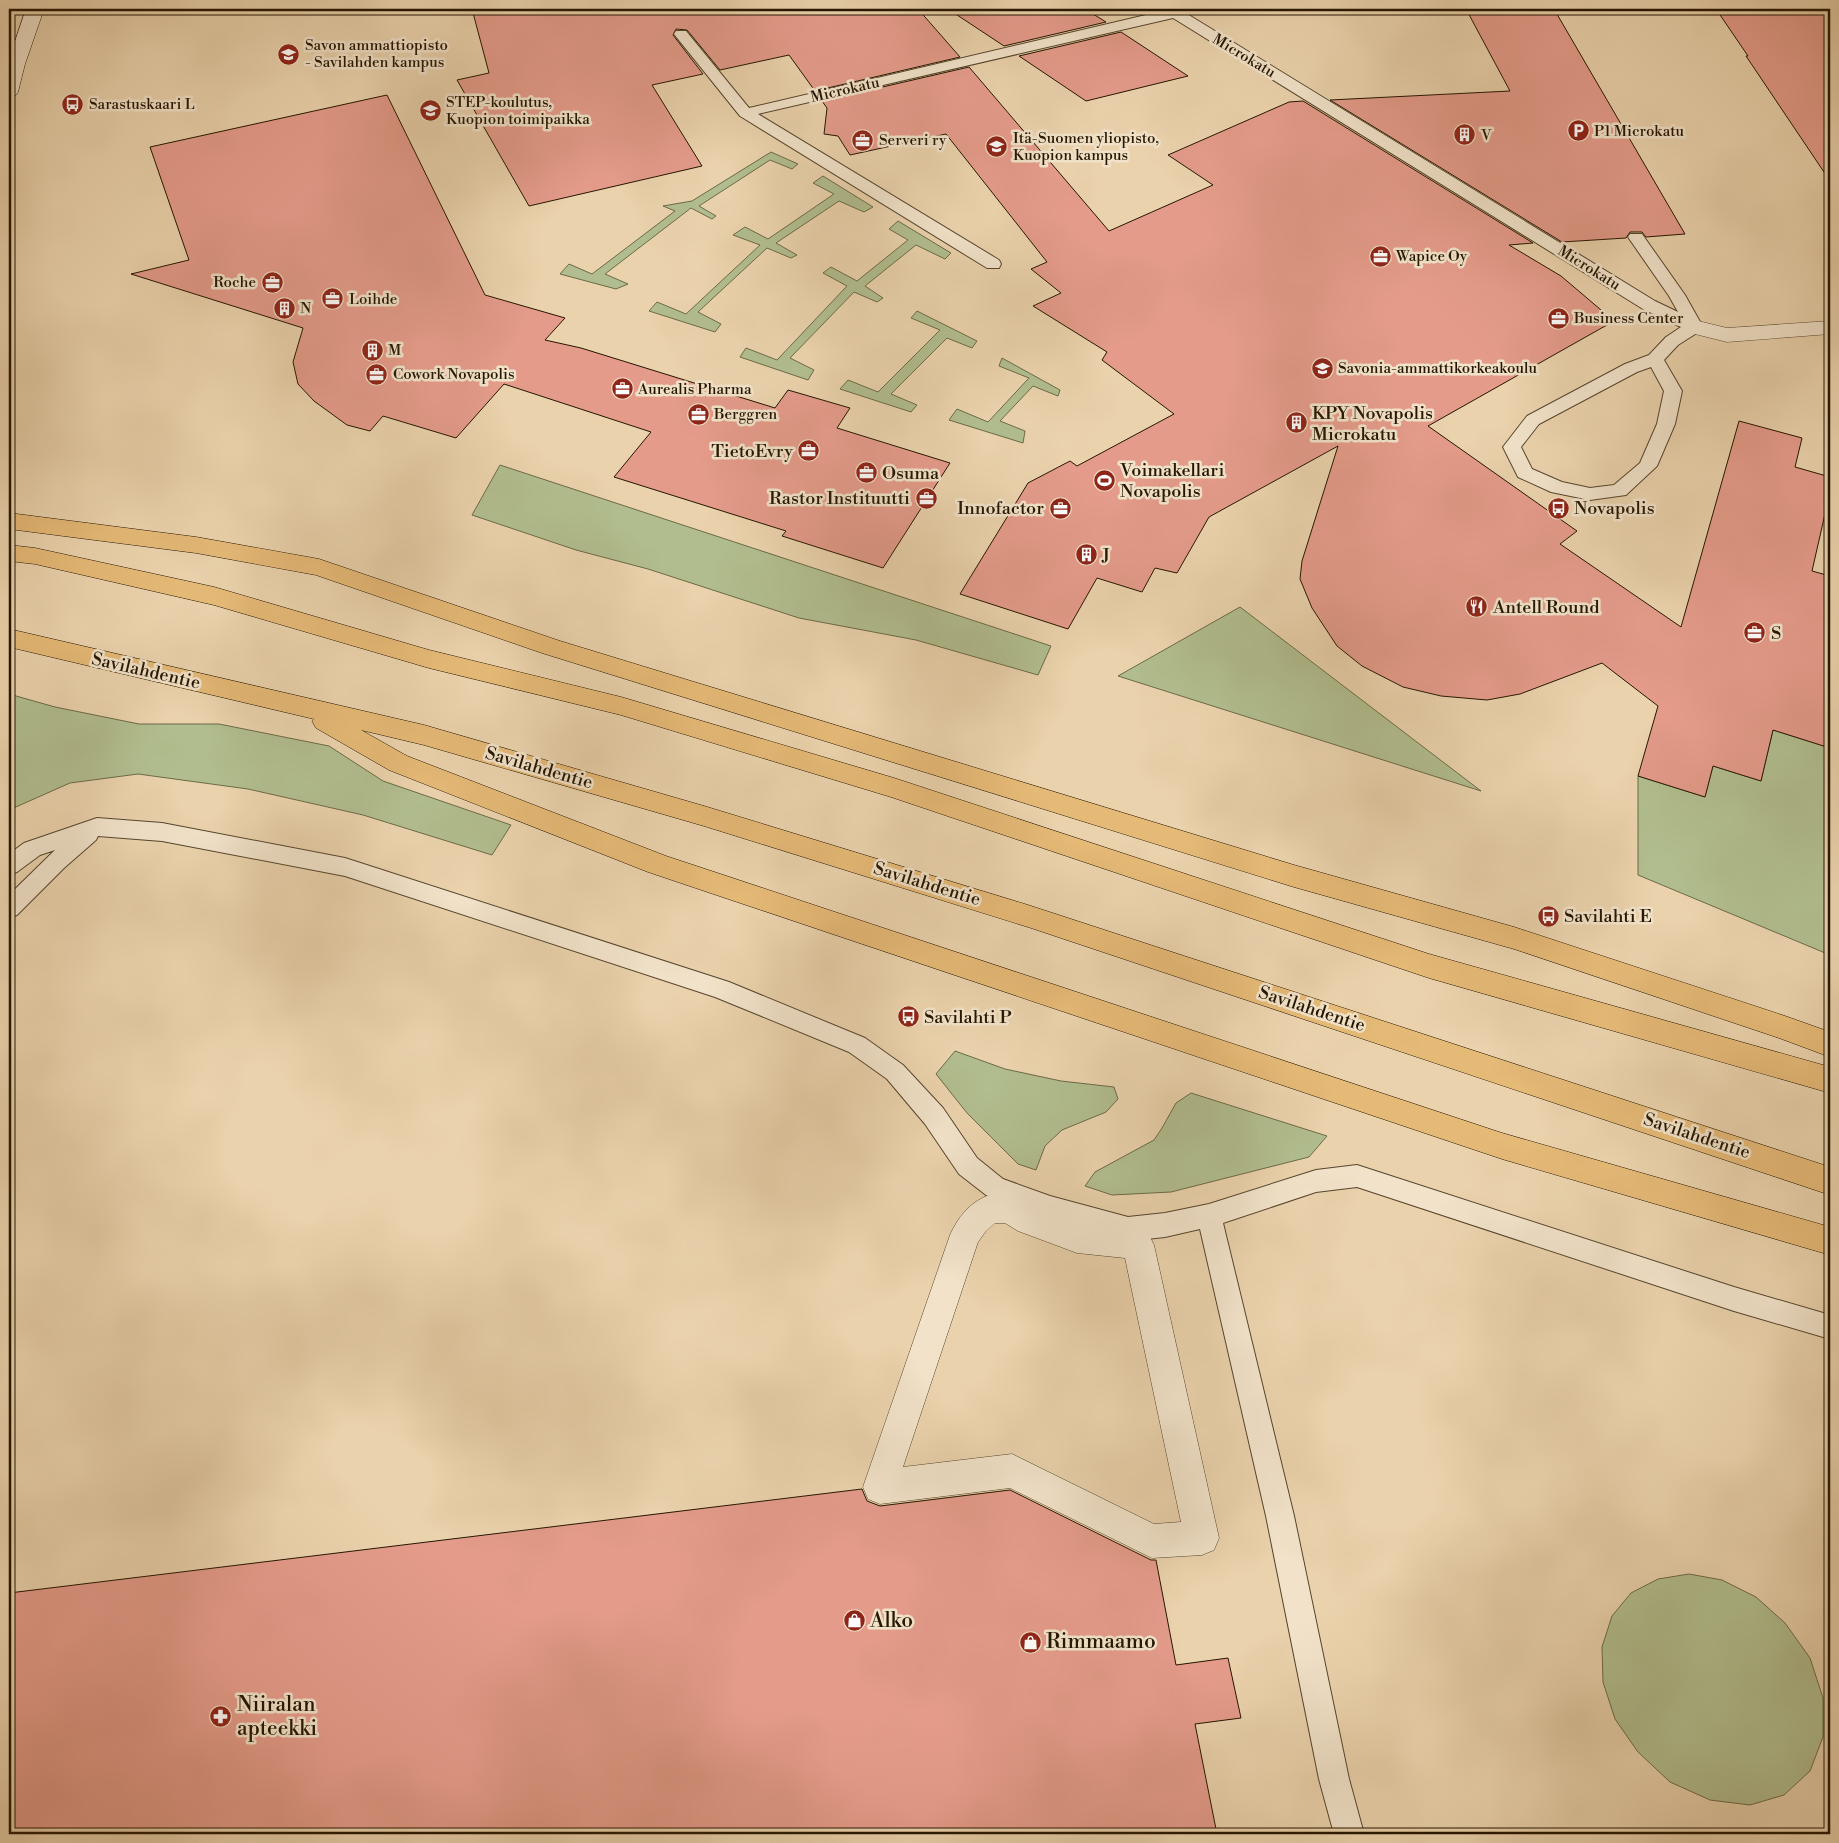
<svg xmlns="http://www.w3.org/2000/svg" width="1839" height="1843" viewBox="0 0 1839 1843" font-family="'Libre Bodoni',serif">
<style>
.green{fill:#b1bd8e;stroke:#6b6a48}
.building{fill:#e49b8a;stroke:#251601}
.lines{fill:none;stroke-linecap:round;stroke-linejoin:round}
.lane-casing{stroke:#56452c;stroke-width:2}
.street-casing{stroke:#56452c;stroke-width:1}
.secondary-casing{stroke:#251601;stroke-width:1}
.primary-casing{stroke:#251601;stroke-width:1}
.lane{fill:#f1e2c9;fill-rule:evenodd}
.street{fill:#f1e2c9;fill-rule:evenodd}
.secondary{fill:#f1e2c9;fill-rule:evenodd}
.primary{fill:#e5b976;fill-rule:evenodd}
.labels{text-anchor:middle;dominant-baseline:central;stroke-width:5;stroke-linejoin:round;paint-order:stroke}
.far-poi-label{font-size:15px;fill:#251601;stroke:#f1e2c9;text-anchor:start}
.far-street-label{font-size:15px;fill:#251601;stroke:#f1e2c9}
.poi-label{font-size:18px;fill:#251601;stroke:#f1e2c9;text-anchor:start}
.street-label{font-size:18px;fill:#251601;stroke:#f1e2c9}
.near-poi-label{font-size:21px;fill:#251601;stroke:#f1e2c9;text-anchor:start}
</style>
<rect width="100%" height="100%" fill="#ead2ac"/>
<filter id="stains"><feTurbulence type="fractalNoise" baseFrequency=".004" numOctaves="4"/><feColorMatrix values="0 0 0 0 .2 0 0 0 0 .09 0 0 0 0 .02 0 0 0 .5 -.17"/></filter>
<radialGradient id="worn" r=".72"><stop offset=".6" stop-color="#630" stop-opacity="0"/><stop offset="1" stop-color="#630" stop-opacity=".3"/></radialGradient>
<path class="green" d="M771 152 798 164 792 169 770 160 699 206 716 216 712 219 691 208 605 274 628 284 616 289 560 274 569 264 592 274 675 211 663 206 692 201Z
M823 176 873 207 864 212 839 201 776 243 797 255 791 258 767 248 698 312 721 324 715 332 649 311 657 302 686 314 760 245 733 235 745 227 768 239 834 194 813 183Z
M898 221 951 253 945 259 916 245 865 286 883 298 877 302 854 292 790 358 814 370 808 380 740 357 746 348 777 360 847 286 823 273 831 267 857 281 908 240 889 229Z
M917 311 977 341 972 348 947 338 891 394 917 405 911 412 840 389 848 380 878 392 940 330 911 318Z
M1002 358 1060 390 1058 396 1033 386 1000 421 1025 431 1023 443 949 420 957 409 988 422 1029 378 999 366Z
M500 465 1051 646 1038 675 916 640 799 618 648 569 576 550 472 515Z
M1240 607 1481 791 1118 676Z
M9 694 55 707 139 724H219L329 746 383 781 511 825 492 855 363 815 248 789 138 774 70 783 9 810Z
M1773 730 1830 748V955L1638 875V776L1705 797 1713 766 1761 781Z
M955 1051 1005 1069 1061 1081 1114 1087 1118 1099 1106 1112 1062 1130 1045 1146 1036 1170 1018 1164 967 1113 936 1074Z
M1191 1093 1327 1136 1309 1157 1171 1192 1112 1195 1085 1186 1095 1172 1154 1140 1162 1128 1176 1103Z
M1689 1574 1722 1580 1756 1597 1785 1623 1810 1658 1823 1698V1737L1810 1771 1784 1795 1750 1805 1710 1800 1670 1782 1638 1752 1615 1719 1603 1682 1602 1647 1612 1616 1631 1593 1658 1579Z"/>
<path class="building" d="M472 9H918L960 57 815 91 789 55 720 70 687 30 676 29 673 35 703 74 652 85 702 166 529 206 457 80 489 73Z
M948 9H1085L1106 22 1004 46Z
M1466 9H1554L1685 234 1646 237 1642 232H1630L1626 238 1562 242 1330 100 1510 91Z
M1716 9H1830V181L1746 56H1748Z
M1121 32 1188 76 1086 101 1019 56Z
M969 67 1109 231 1213 185 1168 155 1289 102 1303 101 1533 243 1509 245 1561 276 1614 321 1428 426 1577 531 1560 544 1681 627 1739 421 1802 438 1795 467 1830 477V492L1812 571 1830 576V748L1773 730 1761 781 1713 766 1705 797 1638 776 1658 706 1602 663 1520 694 1487 700 1441 696 1403 687 1362 666 1337 646 1312 608 1300 579 1302 561 1338 446 1209 517 1177 573 1155 568 1142 592 1097 578 1068 629 960 594 1028 483 1070 461 1077 466 1174 414 1102 360 1107 352 1033 306 1061 293 1031 269 1047 262 946 134 850 155 838 136 824 134 827 108 822 101Z
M387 95 485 295 565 318 545 340 581 348 775 408 788 390 850 408 837 428 950 463 883 568 782 536 786 531 614 477 651 432 504 384 456 438 383 416 370 431 347 425 314 401 298 384 293 362 303 328 131 274 189 260 150 147Z
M862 1489 867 1501 880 1506 1010 1490 1151 1560H1156L1176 1665 1228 1658 1241 1718 1195 1724 1217 1834H9V1593Z"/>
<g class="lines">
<defs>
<path id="lane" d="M1162 9H1179L1655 301 1678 312 1669 296 1628 237 1630 234H1642L1685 295 1703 327 1700 331 1678 345 1664 360 1682 391 1675 424 1657 466 1626 495 1590 500 1551 492 1518 477 1503 447 1527 416 1625 364 1649 355 1666 337 1681 327 1643 309 1173 18 758 114 999 260 1001 264 999 268H987L740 116 674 34 676 31H686L749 108 1163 11ZM1651 367 1664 391 1657 424 1640 463 1614 485 1590 488 1562 482 1532 469 1521 447 1539 424 1637 372Z
M97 818 162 823 345 858 729 982 865 1038 903 1065 943 1108 977 1158 1003 1179 1050 1196 1128 1217 1165 1213 1209 1204 1316 1170 1357 1165 1734 1287 1830 1315V1339L1734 1311 1357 1187 1316 1192 1223 1223 1294 1516 1349 1779 1364 1834H1334L1319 1779 1266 1516 1200 1229 1165 1237 1128 1241 1050 1218 986 1195 959 1174 925 1124 887 1079 849 1052 715 997 345 876 162 841 98 836 96 840 64 868 17 915 9 918V895L55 850 40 855 17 872 9 875V854L24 843Z"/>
<path id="street" d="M1694 320 1727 328 1830 321V334L1727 342 1687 332 1684 327 1687 322Z
M989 1195H1009L1039 1211 1077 1225 1138 1231 1149 1235 1154 1245 1219 1538 1214 1550 1202 1555 1152 1558 1010 1488 880 1504 868 1499 863 1487 950 1235C958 1217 970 1202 989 1195ZM995 1223H1005L1018 1231 1077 1253 1125 1258 1181 1522 1154 1524 1012 1454 903 1467 978 1242 986 1231Z"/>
<path id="secondary" d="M26 9H44L25 64 18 92 15 96 9 98V59Z"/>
<path id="primary" d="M9 513 196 537 319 559 560 641 1294 865 1514 927 1785 1016 1830 1032V1057L1779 1038 1514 949 1294 887 542 653 316 575 196 553 9 529Z
M9 545 35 548 214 587 429 650 621 697 894 778 1429 954 1830 1067V1093L1429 978 891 797 621 715 429 668 214 605 35 564 9 561Z
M9 629 424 725 704 806 1028 905 1830 1167V1195L1028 927 704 826 424 745 361 730 407 756 666 856 1502 1133 1830 1227V1255L1502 1159 648 872 389 770 316 728 312 721 314 719 9 647Z"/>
</defs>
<use href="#lane" class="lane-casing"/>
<use href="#street" class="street-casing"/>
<use href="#secondary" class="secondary-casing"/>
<use href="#primary" class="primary-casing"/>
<use href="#lane" class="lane"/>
<use href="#street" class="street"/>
<use href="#secondary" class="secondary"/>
<use href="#primary" class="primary"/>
</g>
<defs>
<symbol id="school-disc" viewBox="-11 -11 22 22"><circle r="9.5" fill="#8f2418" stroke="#f1e2c9"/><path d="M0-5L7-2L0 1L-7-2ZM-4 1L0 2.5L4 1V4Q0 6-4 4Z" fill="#fff"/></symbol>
<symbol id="bus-disc" viewBox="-11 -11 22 22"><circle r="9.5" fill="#8f2418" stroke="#f1e2c9"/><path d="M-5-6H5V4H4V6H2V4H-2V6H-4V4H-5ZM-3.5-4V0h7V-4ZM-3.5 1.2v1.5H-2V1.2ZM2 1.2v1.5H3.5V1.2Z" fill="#fff"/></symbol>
<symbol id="parking-disc" viewBox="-11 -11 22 22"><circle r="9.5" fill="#8f2418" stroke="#f1e2c9"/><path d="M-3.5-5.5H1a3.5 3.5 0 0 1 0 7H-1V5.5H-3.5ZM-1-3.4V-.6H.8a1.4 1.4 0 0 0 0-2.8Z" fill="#fff"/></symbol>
<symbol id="building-disc" viewBox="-11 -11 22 22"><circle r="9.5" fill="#8f2418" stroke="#f1e2c9"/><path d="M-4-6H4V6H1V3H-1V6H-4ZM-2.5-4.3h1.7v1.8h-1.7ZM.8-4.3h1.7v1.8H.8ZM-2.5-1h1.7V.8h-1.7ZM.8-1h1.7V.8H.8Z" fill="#fff"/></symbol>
<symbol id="office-disc" viewBox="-11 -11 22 22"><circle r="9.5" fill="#8f2418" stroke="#f1e2c9"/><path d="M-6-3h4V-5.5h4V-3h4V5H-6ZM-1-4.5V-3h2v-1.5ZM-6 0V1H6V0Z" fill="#fff"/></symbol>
<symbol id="university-disc" viewBox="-11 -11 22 22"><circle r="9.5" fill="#8f2418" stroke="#f1e2c9"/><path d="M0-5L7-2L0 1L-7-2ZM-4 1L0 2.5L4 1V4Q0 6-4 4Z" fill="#fff"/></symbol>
<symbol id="stadium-disc" viewBox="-11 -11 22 22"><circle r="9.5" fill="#8f2418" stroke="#f1e2c9"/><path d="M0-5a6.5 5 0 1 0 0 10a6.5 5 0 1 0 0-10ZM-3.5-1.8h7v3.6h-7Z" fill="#fff"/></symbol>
<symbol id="restaurant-disc" viewBox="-11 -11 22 22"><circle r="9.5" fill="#8f2418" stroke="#f1e2c9"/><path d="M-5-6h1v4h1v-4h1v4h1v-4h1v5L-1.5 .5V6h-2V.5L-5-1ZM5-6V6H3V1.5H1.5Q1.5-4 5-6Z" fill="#fff"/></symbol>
<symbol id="shop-disc" viewBox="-11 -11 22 22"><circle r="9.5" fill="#8f2418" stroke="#f1e2c9"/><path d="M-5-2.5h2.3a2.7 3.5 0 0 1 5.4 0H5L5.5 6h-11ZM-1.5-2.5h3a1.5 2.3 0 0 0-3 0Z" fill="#fff"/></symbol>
<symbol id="pharmacy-disc" viewBox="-11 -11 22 22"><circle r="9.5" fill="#8f2418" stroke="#f1e2c9"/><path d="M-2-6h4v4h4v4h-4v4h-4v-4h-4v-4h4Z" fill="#fff"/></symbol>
</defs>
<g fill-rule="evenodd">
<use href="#school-disc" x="276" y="42" width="25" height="25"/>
<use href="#bus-disc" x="60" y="92" width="25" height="25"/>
<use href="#school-disc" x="418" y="98" width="25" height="25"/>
<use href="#parking-disc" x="1566" y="118" width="25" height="25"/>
<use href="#building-disc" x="1452" y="122" width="25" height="25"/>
<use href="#office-disc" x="850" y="128" width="25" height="25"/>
<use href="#university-disc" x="984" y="134" width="25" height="25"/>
<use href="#office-disc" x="1368" y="244" width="25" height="25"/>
<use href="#office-disc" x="260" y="270" width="25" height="25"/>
<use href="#office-disc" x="320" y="286" width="25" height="25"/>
<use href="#building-disc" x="272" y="296" width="25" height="25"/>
<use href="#office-disc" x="1546" y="306" width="25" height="25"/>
<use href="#building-disc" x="360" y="338" width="25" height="25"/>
<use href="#university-disc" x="1310" y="356" width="25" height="25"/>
<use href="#office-disc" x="364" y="362" width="25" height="25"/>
<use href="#office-disc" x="610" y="376" width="25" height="25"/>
<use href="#office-disc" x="686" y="402" width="25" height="25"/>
<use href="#building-disc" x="1284" y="410" width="25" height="25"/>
<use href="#office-disc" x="796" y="438" width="25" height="25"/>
<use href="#office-disc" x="854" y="460" width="25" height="25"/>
<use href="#stadium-disc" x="1092" y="468" width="25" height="25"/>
<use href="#office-disc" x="914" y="486" width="25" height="25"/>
<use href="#office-disc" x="1048" y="496" width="25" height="25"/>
<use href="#bus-disc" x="1546" y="496" width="25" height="25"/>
<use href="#building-disc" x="1074" y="542" width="25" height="25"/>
<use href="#restaurant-disc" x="1464" y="594" width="25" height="25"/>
<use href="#office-disc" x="1742" y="620" width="25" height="25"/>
<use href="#bus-disc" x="1536" y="904" width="25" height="25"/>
<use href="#bus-disc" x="896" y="1004" width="25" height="25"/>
<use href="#shop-disc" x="842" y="1608" width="25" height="25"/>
<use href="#shop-disc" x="1018" y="1630" width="25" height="25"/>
<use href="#pharmacy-disc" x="208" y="1704" width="25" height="25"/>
</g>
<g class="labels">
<g class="far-poi-label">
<text x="305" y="45">Savon ammattiopisto<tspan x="305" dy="17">- Savilahden kampus</tspan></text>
<text x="446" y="102">STEP-koulutus,<tspan x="446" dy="17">Kuopion toimipaikka</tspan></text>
<text x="89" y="104">Sarastuskaari L</text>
<text x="1594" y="131">P1 Microkatu</text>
<text x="1481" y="135">V</text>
<text x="1013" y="138">Itä-Suomen yliopisto,<tspan x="1013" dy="17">Kuopion kampus</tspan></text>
<text x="879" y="140">Serveri ry</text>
<text x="1396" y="256">Wapice Oy</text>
<text x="256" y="282" text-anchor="end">Roche</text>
<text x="349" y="299">Loihde</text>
<text x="300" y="308">N</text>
<text x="1574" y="318">Business Center</text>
<text x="388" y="350">M</text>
<text x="1338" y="368">Savonia-ammattikorkeakoulu</text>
<text x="393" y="374">Cowork Novapolis</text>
<text x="638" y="389">Aurealis Pharma</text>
<text x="714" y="414">Berggren</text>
</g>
<g class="far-street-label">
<text transform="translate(1244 56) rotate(31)">Microkatu</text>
<text transform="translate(845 90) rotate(-13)">Microkatu</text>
<text transform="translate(1589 268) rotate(32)">Microkatu</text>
</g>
<g class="poi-label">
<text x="1312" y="413">KPY Novapolis<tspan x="1312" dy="21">Microkatu</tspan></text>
<text x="793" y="451" text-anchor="end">TietoEvry</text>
<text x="1120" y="470">Voimakellari<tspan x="1120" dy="21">Novapolis</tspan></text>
<text x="882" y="473">Osuma</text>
<text x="910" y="498" text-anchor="end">Rastor Instituutti</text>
<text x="1044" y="508" text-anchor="end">Innofactor</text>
<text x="1574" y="508">Novapolis</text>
<text x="1102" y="555">J</text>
<text x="1493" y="607">Antell Round</text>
<text x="1771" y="633">S</text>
<text x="1564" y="916">Savilahti E</text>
<text x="924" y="1017">Savilahti P</text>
</g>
<g class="street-label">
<text transform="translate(146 671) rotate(13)">Savilahdentie</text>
<text transform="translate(539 768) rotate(16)">Savilahdentie</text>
<text transform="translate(927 884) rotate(17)">Savilahdentie</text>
<text transform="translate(1312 1009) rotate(18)">Savilahdentie</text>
<text transform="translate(1697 1136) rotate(18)">Savilahdentie</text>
</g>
<g class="near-poi-label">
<text x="870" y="1621">Alko</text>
<text x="1046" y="1642">Rimmaamo</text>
<text x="237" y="1705">Niiralan<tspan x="237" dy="24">apteekki</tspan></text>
</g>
</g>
<rect width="1839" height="1843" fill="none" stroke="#ead2ac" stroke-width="30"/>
<rect x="10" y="10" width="1819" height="1823" fill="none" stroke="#251601" stroke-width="2.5"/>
<rect x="15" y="15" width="1809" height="1813" fill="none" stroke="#251601"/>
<rect width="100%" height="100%" filter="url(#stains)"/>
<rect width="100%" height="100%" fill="url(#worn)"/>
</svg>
